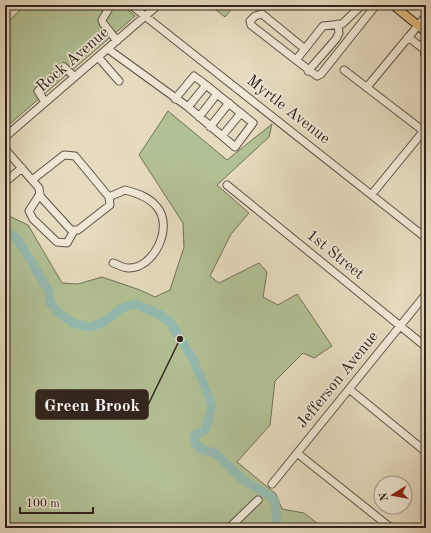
<svg xmlns="http://www.w3.org/2000/svg" width="431" height="533" viewBox="0 0 431 533" font-family="'Old Standard TT',serif">
<style>
.green{fill:#b2c195;stroke:#717259}
.lines{fill:none;stroke-linecap:round;stroke-linejoin:round}
.river{stroke:#96bbb1;stroke-width:9}
.minor-casing{stroke:#5e5246;stroke-width:9}
.major-casing{stroke:#30241d;stroke-width:10}
.minor{stroke:#efe8d5;stroke-width:7}
.major{stroke:#e3be80;stroke-width:8}
.labels{text-anchor:middle;dominant-baseline:central;stroke-width:3.5;stroke-linejoin:round;paint-order:stroke}
.street-label{font-size:16px;fill:#30241d;stroke:#efe8d5}
.leader{fill:none;stroke:#30241d;stroke-width:1.5}
.callout-dot{fill:#30241d;stroke:#efe8d5;stroke-width:1.5}
.callout{fill:#30241d;stroke:#30241d;stroke-width:1.5}
.callout-label{font-size:17px;text-anchor:middle;font-weight:bold;fill:#fff}
</style>
<rect width="100%" height="100%" fill="#e6dbbf"/>
<filter id="stains"><feTurbulence type="fractalNoise" baseFrequency=".005" numOctaves="4"/><feColorMatrix values="0 0 0 0 .2 0 0 0 0 .09 0 0 0 0 .02 0 0 0 .5 -.17"/></filter>
<radialGradient id="worn" r=".72"><stop offset=".6" stop-color="#630" stop-opacity="0"/><stop offset="1" stop-color="#630" stop-opacity=".3"/></radialGradient>
<path class="green" d="M25 5H122L135 16 5 128V25Z
M220 5H235L225 17 216 10Z
M168 111 227 160 272 124 269 137 217 185 249 213 231 234 210 276 219 283 259 263 267 272 263 297 278 305 297 294 332 346 314 358 303 353 275 381 270 425 237 462 276 494 282 509 304 513 323 528H5V214L28 225 62 283 78 284 102 277 140 290 155 297 170 290 184 247 183 223 139 155Z"/>
<g class="lines">
<path class="river" d="M5 231 17 239 26 253 48 290 50 303 60 314 73 323 90 327 104 322 122 308 135 304 159 314 170 322 193 359 209 397 212 407 205 430 194 435 196 444 202 450 215 453 242 479 271 497 275 501 278 528"/>
<defs>
<path id="minor" d="M102 5 108 10 102 20 103 23 117 41
M131 5 426 238
M362 5 342 24 323 26 296 60 317 76 321 74 376 5
M408 37 421 47 426 40
M421 47 424 49 425 55
M108 49 188 107 235 147 253 123 206 85
M98 57 119 81
M296 60 251 25 250 21 255 16 262 14 305 49
M344 70 426 133
M308 71 336 39 339 33 338 24
M367 87 426 16
M175 99 194 76 206 85 188 107
M45 102 38 91 64 67 75 77
M199 117 217 94
M210 127 229 103
M222 136 241 113
M5 137 158 5
M5 149 39 188 40 196 71 230H78L110 205 109 197 75 156 64 155 32 180
M5 182 22 168
M227 185 426 347
M40 194 29 211 33 219 57 242 67 243 74 231
M372 194 426 128
M109 197 125 190C137 193 149 197 157 207 174 227 154 269 128 268 123 268 117 264 113 263
M349 389 426 452
M297 453 391 528
M272 484 426 294
M229 528 258 500"/>
<path id="major" d="M393 5 426 32"/>
</defs>
<use href="#minor" class="minor-casing"/>
<use href="#major" class="major-casing"/>
<use href="#minor" class="minor"/>
<use href="#major" class="major"/>
</g>
<g class="labels">
<g class="street-label">
<text transform="translate(73 60) rotate(-41)">Rock Avenue</text>
<text transform="translate(288 110) rotate(38)">Myrtle Avenue</text>
<text transform="translate(335 255) rotate(39)">1st Street</text>
<text transform="translate(338 380) rotate(-51)">Jefferson Avenue</text>
</g>
</g>
<path class="leader" d="M180 339L148 405"/>
<circle class="callout-dot" cx="180" cy="339" r="4"/>
<rect class="callout" x="36" y="390" width="112" height="29" rx="4"/>
<g class="callout-label">
<text x="92" y="411">Green Brook</text>
</g>
<rect width="431" height="533" fill="none" stroke="#e6dbbf" stroke-width="20"/>
<rect x="6" y="6" width="419" height="521" fill="none" stroke="#30241d" stroke-width="2"/>
<rect x="10" y="10" width="411" height="513" fill="none" stroke="#30241d"/>
<g transform="translate(393 495) rotate(259)"><circle r="19" fill="#efe8d5" stroke="#a39a8b"/>
<path d="M0-3L7 15L0 10L-7 15Z" fill="#8f2418"/>
<text y="-6" font-size="11" font-weight="bold" text-anchor="middle" fill="#30241d">N</text>
</g>
<path d="M20 507v6h73v-6" fill="none" stroke="#30241d" stroke-width="2"/>
<text x="26" y="507" font-size="12" fill="#30241d" stroke="#efe8d5" stroke-width="3" paint-order="stroke">100 m</text>
<rect width="100%" height="100%" filter="url(#stains)"/>
<rect width="100%" height="100%" fill="url(#worn)"/>
</svg>
